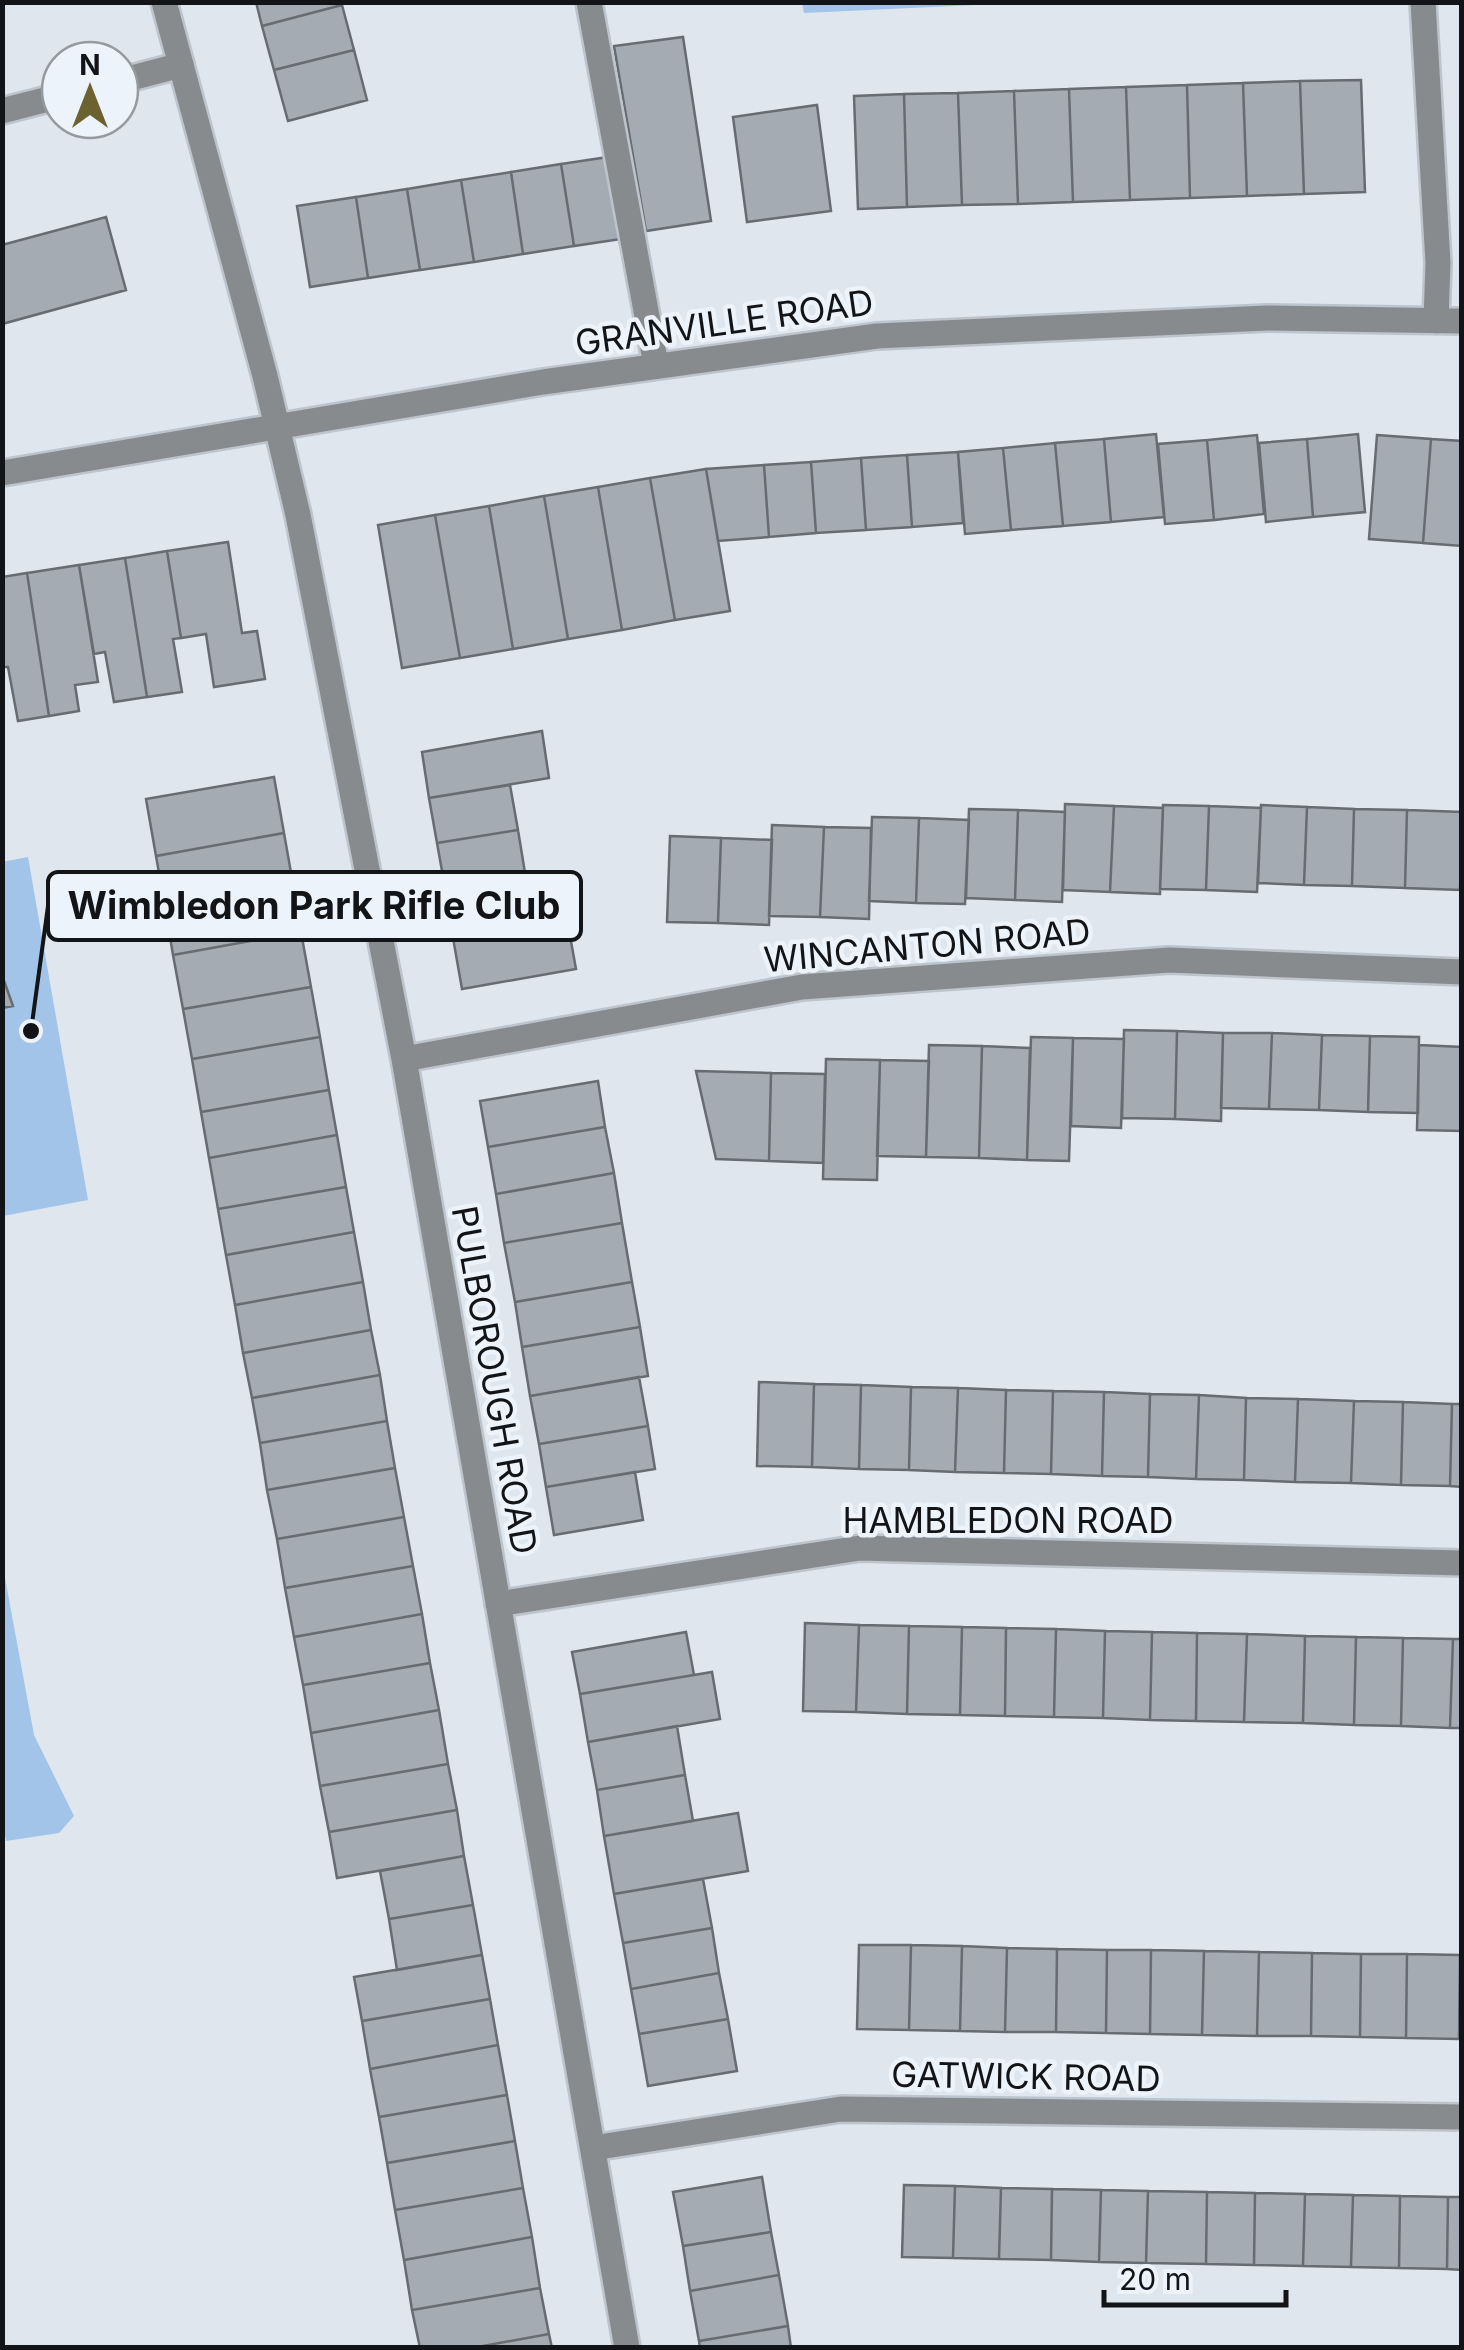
<svg xmlns="http://www.w3.org/2000/svg" width="1464" height="2350" viewBox="0 0 1464 2350" font-family="Inter,sans-serif">
<style>
.green{fill:#a2c4e9}
.building{fill:#a5abb2;stroke:#666c72;stroke-width:2.5}
.lines{fill:none;stroke-linecap:round;stroke-linejoin:round}
.service-casing{stroke:#bec4cb;stroke-width:30}
.minor-casing{stroke:#bec4cb;stroke-width:30}
.service{stroke:#888b8e;stroke-width:25}
.minor{stroke:#888b8e;stroke-width:25}
.labels{text-anchor:middle;dominant-baseline:central;stroke-width:9;stroke-linejoin:round;paint-order:stroke}
.street-label{font-size:35px;fill:#121417;stroke:#ecf3fa}
.leader{fill:none;stroke:#121417;stroke-width:4}
.callout-dot{fill:#121417;stroke:#ecf3fa;stroke-width:4}
.callout{fill:#ecf3fa;stroke:#121417;stroke-width:4}
.callout-label{font-size:38px;text-anchor:middle;font-weight:bold;fill:#121417}
</style>
<rect width="100%" height="100%" fill="#dfe6ed"/>
<path class="green" d="M802 3V2L1019 3 804 13Z
M28 857 88 1200 3 1216 2 862Z
M3 1567 34 1735 74 1816 59 1833 6 1841 2 1819Z"/>
<path class="building" d="M256 2H342V5L262 26Z
M342 5 354 50 274 70 262 26Z
M683 37 711 221 646 231 614 46Z
M354 50 367 100 288 121 274 70Z
M1361 80 1365 192 1304 194 1300 81Z
M1300 81 1304 194 1247 196 1243 83Z
M1243 83 1247 196 1190 198 1187 85Z
M1187 85 1190 198 1130 200 1126 87Z
M1126 87 1130 200 1073 202 1069 89Z
M1069 89 1073 202 1018 204 1014 91Z
M1014 91 1018 204 962 205 958 93Z
M958 93 962 205 907 207 904 94Z
M904 94 907 207 858 209 854 96Z
M817 105 831 211 747 222 733 117Z
M608 157 621 239 574 246 561 164Z
M561 164 574 246 523 254 511 172Z
M511 172 523 254 474 262 461 180Z
M461 180 474 262 420 270 407 189Z
M407 189 420 270 368 278 356 197Z
M356 197 368 278 310 287 297 206Z
M106 217 126 290 2 324V245Z
M1156 434 1164 517 1111 522 1104 439Z
M1358 434 1365 512 1313 517 1307 439Z
M1257 435 1264 514 1214 520 1207 440Z
M1377 435 1431 439 1423 543 1369 539Z
M1104 439 1111 522 1063 526 1055 443Z
M1307 439 1313 517 1266 522 1259 443Z
M1431 439 1462 441V546L1423 543Z
M1207 440 1214 520 1165 524 1158 444Z
M1055 443 1063 526 1011 530 1003 448Z
M1003 448 1011 530 965 534 958 452Z
M958 452 963 523 912 527 907 455Z
M907 455 912 527 866 530 861 458Z
M861 458 866 530 816 533 811 462Z
M811 462 816 533 769 537 764 465Z
M764 465 769 537 718 541 706 469Z
M706 469 730 611 675 620 650 478Z
M650 478 675 620 622 630 598 487Z
M598 487 622 630 568 639 544 496Z
M544 496 568 639 513 649 489 506Z
M489 506 513 649 460 658 435 515Z
M435 515 460 658 402 668 378 525Z
M228 542 242 633 257 631 265 679 214 687 206 634 181 638 167 551Z
M167 551 181 638 173 639 182 692 147 697 125 558Z
M125 558 147 697 114 702 105 652 94 654 79 565Z
M79 565 98 682 75 685 79 711 49 716 27 573Z
M27 573 49 716 18 721 8 667H2V577Z
M542 731 549 778 429 798 422 752Z
M274 777 284 833 156 856 146 799Z
M510 785 518 830 437 843 429 798Z
M1065 804 1114 806 1110 892 1063 890Z
M1163 805 1209 806 1206 890 1160 889Z
M1261 805 1307 807 1304 885 1258 883Z
M1114 806 1163 808 1160 894 1110 892Z
M1209 806 1261 808 1257 892 1206 890Z
M1307 807 1354 809 1352 886 1304 885Z
M969 809 1018 810 1015 900 966 898Z
M1354 809 1407 810 1405 888 1352 886Z
M1018 810 1065 812 1062 902 1015 900Z
M1407 810 1462 812 1460 890 1405 888Z
M872 817 919 818 916 903 869 901Z
M919 818 969 820 965 904 916 903Z
M772 825 824 827 820 917 769 916Z
M824 827 871 828 869 919 820 917Z
M518 830 526 879 446 893 437 843Z
M284 833 293 884 165 907 156 856Z
M670 836 721 838 718 923 667 922Z
M721 838 772 840 769 925 718 923Z
M293 884 301 932 173 955 165 907Z
M567 919 576 969 462 989 453 938Z
M301 932 311 987 183 1009 173 955Z
M2 975 13 1006 2 1008Z
M311 987 320 1037 192 1059 183 1009Z
M1124 1030 1177 1031 1175 1119 1122 1118Z
M1177 1031 1223 1033 1221 1121 1175 1119Z
M1223 1033H1272L1269 1109 1221 1108Z
M1272 1033 1322 1035 1319 1110 1269 1109Z
M1322 1035 1370 1036 1368 1112 1319 1110Z
M1370 1036 1419 1037 1418 1113 1368 1112Z
M320 1037 329 1090 201 1112 192 1059Z
M1031 1037 1073 1038 1069 1161 1027 1160Z
M1073 1038 1124 1039 1121 1128 1071 1126Z
M929 1045 982 1046 979 1158 926 1157Z
M1419 1045 1462 1047V1131L1417 1130Z
M982 1046 1030 1048 1027 1160 979 1158Z
M826 1059 880 1060 877 1180 823 1179Z
M880 1060 929 1061 926 1157 877 1156Z
M696 1071 771 1073 769 1161 716 1159Z
M771 1073 825 1074 823 1163 769 1161Z
M598 1081 605 1127 488 1147 480 1101Z
M329 1090 337 1135 209 1158 201 1112Z
M605 1127 614 1173 496 1194 488 1147Z
M337 1135 346 1187 218 1209 209 1158Z
M614 1173 622 1223 504 1243 496 1194Z
M346 1187 354 1232 226 1255 218 1209Z
M622 1223 632 1282 515 1302 504 1243Z
M354 1232 363 1282 235 1305 226 1255Z
M363 1282 371 1330 243 1353 235 1305Z
M632 1282 640 1327 522 1347 515 1302Z
M640 1327 648 1376 530 1396 522 1347Z
M371 1330 380 1375 252 1398 243 1353Z
M380 1375 387 1421 260 1443 252 1398Z
M639 1377 648 1426 539 1444 530 1396Z
M759 1382 814 1384 812 1467 757 1466Z
M814 1384 861 1385 859 1469 812 1467Z
M861 1385 911 1387 909 1470 859 1469Z
M911 1387 958 1388 955 1472 909 1470Z
M958 1388 1006 1390 1004 1473 955 1472Z
M1006 1390 1053 1391 1051 1474 1004 1473Z
M1053 1391 1104 1392 1102 1476 1051 1474Z
M1104 1392 1150 1394 1148 1477 1102 1476Z
M1150 1394 1199 1395 1196 1479 1148 1477Z
M1199 1395 1246 1398 1244 1480 1196 1479Z
M1246 1398 1298 1399 1295 1482 1244 1480Z
M1298 1399 1354 1401 1351 1483 1295 1482Z
M1354 1401 1403 1402 1401 1485 1351 1483Z
M1403 1402 1452 1404 1450 1486 1401 1485Z
M1452 1404H1462V1487L1450 1486Z
M387 1421 395 1468 267 1490 260 1443Z
M648 1426 655 1469 546 1487 539 1444Z
M395 1468 404 1517 277 1539 267 1490Z
M635 1472 643 1520 554 1535 546 1487Z
M404 1517 413 1566 285 1588 277 1539Z
M413 1566 422 1614 294 1637 285 1588Z
M422 1614 430 1663 303 1685 294 1637Z
M805 1623 859 1625 856 1712 803 1711Z
M859 1625 909 1626 907 1714 856 1712Z
M909 1626 962 1627 960 1715 907 1714Z
M962 1627 1006 1628 1005 1716 960 1715Z
M1006 1628 1056 1629 1054 1717 1005 1716Z
M1056 1629 1105 1631 1103 1718 1054 1717Z
M1105 1631 1152 1632 1150 1720 1103 1718Z
M686 1632 694 1675 580 1694 572 1652Z
M1152 1632 1197 1633 1196 1721 1150 1720Z
M1197 1633 1247 1634 1244 1722 1196 1721Z
M1247 1634 1305 1636 1303 1723 1244 1722Z
M1305 1636 1356 1637 1354 1725 1303 1723Z
M1356 1637 1403 1638 1401 1726 1354 1725Z
M1403 1638 1453 1639 1450 1728 1401 1726Z
M1453 1639H1462V1728H1450Z
M430 1663 439 1710 311 1733 303 1685Z
M712 1672 720 1719 588 1742 580 1694Z
M439 1710 448 1764 320 1786 311 1733Z
M677 1726 685 1775 597 1790 588 1742Z
M448 1764 457 1810 329 1832 320 1786Z
M685 1775 693 1821 604 1836 597 1790Z
M457 1810 464 1856 337 1878 329 1832Z
M738 1813 748 1871 614 1894 604 1836Z
M464 1856 473 1905 389 1919 380 1871Z
M703 1879 712 1928 623 1943 614 1894Z
M473 1905 482 1955 397 1970 389 1919Z
M712 1928 719 1973 631 1989 623 1943Z
M859 1945H911L909 2030 857 2029Z
M911 1945 962 1946 960 2031 909 2030Z
M962 1946 1007 1948 1005 2032 960 2031Z
M1007 1948 1057 1949 1056 2032H1005Z
M1057 1949 1107 1950 1106 2033 1056 2032Z
M1107 1950H1151L1150 2034 1106 2033Z
M1151 1950 1204 1951 1202 2035 1150 2034Z
M1204 1951 1259 1952 1257 2036 1202 2035Z
M1259 1952 1312 1953 1311 2036H1257Z
M1312 1953 1361 1954 1360 2037 1311 2036Z
M1361 1954H1407L1406 2038 1360 2037Z
M1407 1954 1460 1955 1459 2039 1406 2038Z
M482 1955 490 1999 362 2021 354 1977Z
M719 1973 728 2019 639 2034 631 1989Z
M490 1999 498 2045 370 2069 362 2021Z
M728 2019 737 2071 648 2086 639 2034Z
M498 2045 507 2095 379 2117 370 2069Z
M507 2095 515 2141 387 2163 379 2117Z
M515 2141 523 2188 395 2210 387 2163Z
M762 2177 771 2232 683 2246 673 2192Z
M904 2185 955 2186 953 2258 902 2257Z
M955 2186 1001 2188 999 2259 953 2258Z
M523 2188 532 2237 404 2260 395 2210Z
M1001 2188 1052 2189 1051 2260 999 2259Z
M1052 2189 1101 2190 1099 2262 1051 2260Z
M1101 2190 1148 2191 1146 2263 1099 2262Z
M1148 2191 1207 2192 1206 2264 1146 2263Z
M1207 2192 1255 2193 1254 2265 1206 2264Z
M1255 2193 1305 2194 1303 2266 1254 2265Z
M1305 2194 1353 2195 1351 2267 1303 2266Z
M1353 2195 1400 2196 1399 2268 1351 2267Z
M1400 2196 1448 2197 1447 2269 1399 2268Z
M1448 2197H1462V2270L1447 2269Z
M771 2232 779 2275 690 2291 683 2246Z
M532 2237 540 2288 412 2310 404 2260Z
M779 2275 788 2326 699 2341 690 2291Z
M540 2288 549 2334 472 2348H420L412 2310Z
M788 2326 791 2348H700L699 2341Z
M549 2334 552 2348H472Z"/>
<g class="lines">
<defs>
<path id="service" d="M589 2 656 365
M120 81 181 65
M2 111 60 96"/>
<path id="minor" d="M164 2 265 376 298 515 404 1059 627 2348
M1423 2 1438 263 1436 321
M2 473 543 382 877 336 1267 318 1462 321
M404 1059 802 987 1169 960 1462 972
M498 1604 860 1548 1462 1563
M593 2148 841 2109 1462 2117"/>
</defs>
<use href="#service" class="service-casing"/>
<use href="#minor" class="minor-casing"/>
<use href="#service" class="service"/>
<use href="#minor" class="minor"/>
</g>
<g class="labels">
<g class="street-label">
<text transform="translate(724 322) rotate(-8)">GRANVILLE ROAD</text>
<text transform="translate(927 945) rotate(-5)">WINCANTON ROAD</text>
<text transform="translate(495 1380) rotate(80)">PULBOROUGH ROAD</text>
<text x="1008" y="1520">HAMBLEDON ROAD</text>
<text transform="translate(1026 2076) rotate(1)">GATWICK ROAD</text>
</g>
</g>
<path class="leader" d="M31 1031L48 906"/>
<circle class="callout-dot" cx="31" cy="1031" r="10"/>
<rect class="callout" x="48" y="872" width="533" height="68" rx="10"/>
<g class="callout-label">
<text x="314" y="919">Wimbledon Park Rifle Club</text>
</g>
<rect width="1464" height="2350" fill="none" stroke="#121417" stroke-width="10"/>
<g transform="translate(90 90)"><circle r="48" fill="#ecf3fa" stroke="#959a9f" stroke-width="2.5"/>
<path d="M0-8L18 38L0 25L-18 38Z" fill="#6b622f"/>
<text y="-15" font-size="28" font-weight="bold" text-anchor="middle" fill="#121417">N</text>
</g>
<path d="M1104 2290v15h182v-15" fill="none" stroke="#121417" stroke-width="5"/>
<text x="1119" y="2290" font-size="30" fill="#121417" stroke="#ecf3fa" stroke-width="8" paint-order="stroke">20 m</text>
</svg>
